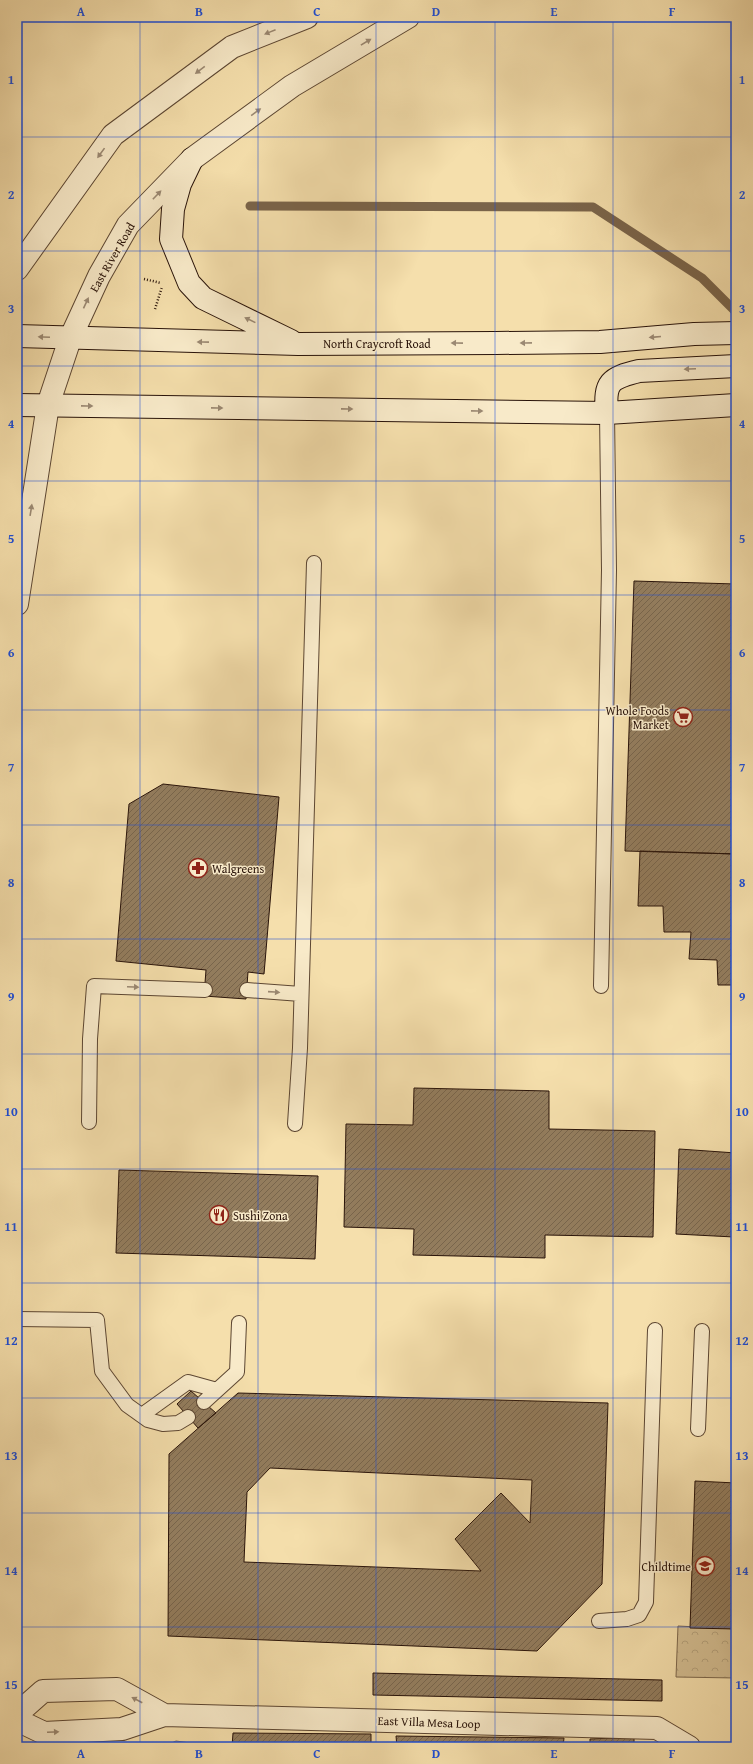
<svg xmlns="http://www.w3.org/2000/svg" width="753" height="1764" viewBox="0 0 753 1764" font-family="'Gentium Book Plus',serif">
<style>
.grass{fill:url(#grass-tufts);stroke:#7e684c}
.forest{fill:url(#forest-crowns);stroke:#7e684c}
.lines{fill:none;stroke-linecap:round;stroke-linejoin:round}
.stream{stroke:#7a644a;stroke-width:9}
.building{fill:url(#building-hatch);stroke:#291309;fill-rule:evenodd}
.service-casing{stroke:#5c4632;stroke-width:16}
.minor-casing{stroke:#5c4632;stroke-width:24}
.tertiary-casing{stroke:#5c4632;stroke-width:24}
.secondary-casing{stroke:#291309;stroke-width:24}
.path{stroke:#291309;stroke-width:2.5;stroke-dasharray:1 2;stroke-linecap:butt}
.service{stroke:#f8eac9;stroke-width:14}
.minor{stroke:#f8eac9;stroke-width:22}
.tertiary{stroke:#f8eac9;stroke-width:22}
.secondary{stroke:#f8eac9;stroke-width:22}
.oneway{fill:#9b8973}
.grid{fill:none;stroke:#1d4ed8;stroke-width:1;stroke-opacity:0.55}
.labels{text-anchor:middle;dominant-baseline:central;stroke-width:3;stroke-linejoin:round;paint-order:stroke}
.street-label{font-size:12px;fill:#291309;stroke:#f8eac9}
.poi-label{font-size:12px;fill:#291309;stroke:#f8eac9;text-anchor:end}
.neatline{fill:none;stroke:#1d4ed8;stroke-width:1.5}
.grid-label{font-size:13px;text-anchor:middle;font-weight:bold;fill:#1d4ed8}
</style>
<defs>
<pattern id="grass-tufts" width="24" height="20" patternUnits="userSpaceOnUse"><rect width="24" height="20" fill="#d2bc90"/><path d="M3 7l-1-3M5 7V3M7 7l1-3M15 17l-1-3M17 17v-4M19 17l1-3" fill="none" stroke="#b4a17b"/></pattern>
<pattern id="forest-crowns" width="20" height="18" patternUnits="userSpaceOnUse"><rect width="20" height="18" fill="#d2bc90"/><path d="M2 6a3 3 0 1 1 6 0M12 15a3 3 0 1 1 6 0" fill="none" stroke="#b4a17b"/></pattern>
<pattern id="building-hatch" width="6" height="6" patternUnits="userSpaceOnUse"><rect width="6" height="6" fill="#937d5e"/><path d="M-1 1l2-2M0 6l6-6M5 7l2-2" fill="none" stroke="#78654c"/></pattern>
</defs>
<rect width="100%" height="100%" fill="#f5dfac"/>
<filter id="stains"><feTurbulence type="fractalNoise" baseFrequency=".005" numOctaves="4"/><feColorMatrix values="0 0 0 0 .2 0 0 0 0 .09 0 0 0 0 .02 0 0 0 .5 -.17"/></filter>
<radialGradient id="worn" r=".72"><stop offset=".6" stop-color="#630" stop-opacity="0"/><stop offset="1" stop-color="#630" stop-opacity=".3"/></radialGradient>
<path class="grass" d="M176 1741 211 1746V1747H163Z"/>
<path class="forest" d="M678 1626 736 1629V1678L676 1677Z"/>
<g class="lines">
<path class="stream" d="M250 206 593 207 702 278 736 312"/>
</g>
<path class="building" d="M634 581 736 584V854L625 851Z
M163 784 279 797 264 974 248 972 246 999 204 996 206 970 116 961 129 804Z
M640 851 736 854V985H718L717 960 689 959 691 932H664L663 906H638Z
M414 1088 549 1091V1129L655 1131 653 1237 545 1235V1258L413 1255 414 1229 344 1227 346 1124 413 1125Z
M679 1149 736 1153V1254L734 1253V1237L676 1234Z
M119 1170 318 1176 315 1259 116 1253Z
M191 1391 216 1413 198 1428 177 1404Z
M238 1393 608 1403 602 1584 537 1651 168 1636 169 1454ZM270 1468 532 1480 530 1523 501 1493 455 1539 481 1571 244 1562 247 1492Z
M695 1481 736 1483V1629L690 1628Z
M373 1673 662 1680V1701L373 1695Z
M233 1733 371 1734V1747H232Z
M396 1736 564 1738 563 1747H397Z
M634 1737V1747H590V1739Z"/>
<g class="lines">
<defs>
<path id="service" d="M601 986 609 570 607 413
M247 990 301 994
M89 1122 90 1039 94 986 205 990
M295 1124 300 1048 314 563
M17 1319 97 1320 102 1371 127 1405 148 1420 163 1424 178 1423 188 1417
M204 1402 237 1372 239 1323
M142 1415 188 1382 217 1390
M698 1429 702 1331
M599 1621 627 1619 639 1615 646 1602 655 1330"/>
<path id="minor" d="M17 1714 43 1691 117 1689 164 1715 122 1729 44 1733 17 1720
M164 1715 657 1728 689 1747"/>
<path id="tertiary" d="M17 269 113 135 232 47 307 17
M17 604 48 405 70 339 99 276 128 225 192 159 292 86 408 17"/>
<path id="secondary" d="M192 159 180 184 173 209 171 239 189 283 203 298 291 341
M17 336 298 344 496 343 600 342 694 334 736 333
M17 405 607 413 736 405
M607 413C604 382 610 378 639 371L736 366"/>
</defs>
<use href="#service" class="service-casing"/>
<use href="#minor" class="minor-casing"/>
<use href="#tertiary" class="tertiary-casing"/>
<use href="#secondary" class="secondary-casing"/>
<path class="path" d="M144 279 161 283
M155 309 162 287"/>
<use href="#service" class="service"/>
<use href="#minor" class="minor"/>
<use href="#tertiary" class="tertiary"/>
<use href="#secondary" class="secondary"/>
</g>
<defs><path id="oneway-solid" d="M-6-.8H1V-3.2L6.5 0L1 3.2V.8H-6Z"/></defs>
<g class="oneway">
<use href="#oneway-solid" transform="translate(270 32) rotate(158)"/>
<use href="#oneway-solid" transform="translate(366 42) rotate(-31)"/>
<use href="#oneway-solid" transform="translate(200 70) rotate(143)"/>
<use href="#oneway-solid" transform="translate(256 112) rotate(-36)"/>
<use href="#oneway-solid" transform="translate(101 153) rotate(126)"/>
<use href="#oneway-solid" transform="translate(157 195) rotate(-46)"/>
<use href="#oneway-solid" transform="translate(86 303) rotate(-65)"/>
<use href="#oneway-solid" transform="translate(250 320) rotate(-154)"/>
<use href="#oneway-solid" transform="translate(44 337) rotate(-177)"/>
<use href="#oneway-solid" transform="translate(655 337) rotate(175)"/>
<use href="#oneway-solid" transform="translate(203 342) rotate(-179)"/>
<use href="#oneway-solid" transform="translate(457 343) rotate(-179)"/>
<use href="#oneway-solid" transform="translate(526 343) rotate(179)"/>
<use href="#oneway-solid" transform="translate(690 369) rotate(177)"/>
<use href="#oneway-solid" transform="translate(87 406) rotate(1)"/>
<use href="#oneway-solid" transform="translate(217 408) rotate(1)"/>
<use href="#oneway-solid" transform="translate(347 409) rotate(1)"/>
<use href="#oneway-solid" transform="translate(477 411) rotate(1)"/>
<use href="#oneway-solid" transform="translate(31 510) rotate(-81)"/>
<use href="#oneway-solid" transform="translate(133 987) rotate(2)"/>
<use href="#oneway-solid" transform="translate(274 992) rotate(4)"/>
<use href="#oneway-solid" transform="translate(137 1700) rotate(-152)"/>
<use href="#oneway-solid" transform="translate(53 1732) rotate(-3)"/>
</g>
<path class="grid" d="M140 17V1747M258 17V1747M376 17V1747M495 17V1747M613 17V1747M17 137H736M17 251H736M17 366H736M17 481H736M17 595H736M17 710H736M17 825H736M17 939H736M17 1054H736M17 1169H736M17 1283H736M17 1398H736M17 1513H736M17 1627H736"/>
<defs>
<symbol id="supermarket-ring" viewBox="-11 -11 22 22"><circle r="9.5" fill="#f8eac9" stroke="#8f2418" stroke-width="1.5"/><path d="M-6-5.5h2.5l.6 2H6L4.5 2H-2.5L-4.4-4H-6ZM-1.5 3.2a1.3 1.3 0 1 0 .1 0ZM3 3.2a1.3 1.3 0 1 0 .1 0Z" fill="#8f2418"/></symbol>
<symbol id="pharmacy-ring" viewBox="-11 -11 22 22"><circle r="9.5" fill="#f8eac9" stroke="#8f2418" stroke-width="1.5"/><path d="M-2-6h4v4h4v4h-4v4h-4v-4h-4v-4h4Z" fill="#8f2418"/></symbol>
<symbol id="restaurant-ring" viewBox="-11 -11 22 22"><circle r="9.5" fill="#f8eac9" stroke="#8f2418" stroke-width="1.5"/><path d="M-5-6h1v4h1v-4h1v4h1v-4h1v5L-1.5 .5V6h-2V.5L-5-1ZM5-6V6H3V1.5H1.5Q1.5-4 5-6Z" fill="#8f2418"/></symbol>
<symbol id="school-ring" viewBox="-11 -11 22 22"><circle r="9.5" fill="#f8eac9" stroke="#8f2418" stroke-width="1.5"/><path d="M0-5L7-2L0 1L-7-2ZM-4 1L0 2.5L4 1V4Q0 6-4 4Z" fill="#8f2418"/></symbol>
</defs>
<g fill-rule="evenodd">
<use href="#supermarket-ring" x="672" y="706" width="22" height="22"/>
<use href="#pharmacy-ring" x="187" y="857" width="22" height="22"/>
<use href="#restaurant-ring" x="208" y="1204" width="22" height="22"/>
<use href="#school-ring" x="694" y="1555" width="22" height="22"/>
</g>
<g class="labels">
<g class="street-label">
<text transform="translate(112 257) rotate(-60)">East River Road</text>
<text x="377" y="343">North Craycroft Road</text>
<text transform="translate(429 1722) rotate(2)">East Villa Mesa Loop</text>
</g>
<g class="poi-label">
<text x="669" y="710">Whole Foods<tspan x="669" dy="14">Market</tspan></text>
<text x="212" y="868" text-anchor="start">Walgreens</text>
<text x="233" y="1215" text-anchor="start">Sushi Zona</text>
<text x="691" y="1566">Childtime</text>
</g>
</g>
<rect width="753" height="1764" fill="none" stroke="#f5dfac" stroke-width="44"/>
<rect x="22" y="22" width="709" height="1720" class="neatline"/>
<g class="grid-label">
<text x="81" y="16">A</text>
<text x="199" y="16">B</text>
<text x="317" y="16">C</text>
<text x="436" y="16">D</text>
<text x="554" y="16">E</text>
<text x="672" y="16">F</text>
<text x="11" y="84">1</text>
<text x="742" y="84">1</text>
<text x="11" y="199">2</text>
<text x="742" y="199">2</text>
<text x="11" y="313">3</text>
<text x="742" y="313">3</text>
<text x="11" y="428">4</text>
<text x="742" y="428">4</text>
<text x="11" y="543">5</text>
<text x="742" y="543">5</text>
<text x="11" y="657">6</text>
<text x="742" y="657">6</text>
<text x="11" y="772">7</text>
<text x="742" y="772">7</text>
<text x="11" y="887">8</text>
<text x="742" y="887">8</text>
<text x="11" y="1001">9</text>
<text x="742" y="1001">9</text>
<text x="11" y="1116">10</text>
<text x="742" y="1116">10</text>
<text x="11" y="1231">11</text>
<text x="742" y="1231">11</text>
<text x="11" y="1345">12</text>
<text x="742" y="1345">12</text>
<text x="11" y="1460">13</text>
<text x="742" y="1460">13</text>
<text x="11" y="1575">14</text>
<text x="742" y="1575">14</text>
<text x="11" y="1689">15</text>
<text x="742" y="1689">15</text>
<text x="81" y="1758">A</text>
<text x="199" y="1758">B</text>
<text x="317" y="1758">C</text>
<text x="436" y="1758">D</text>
<text x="554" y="1758">E</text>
<text x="672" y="1758">F</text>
</g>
<rect width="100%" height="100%" filter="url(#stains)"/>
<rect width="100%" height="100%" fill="url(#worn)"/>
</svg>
